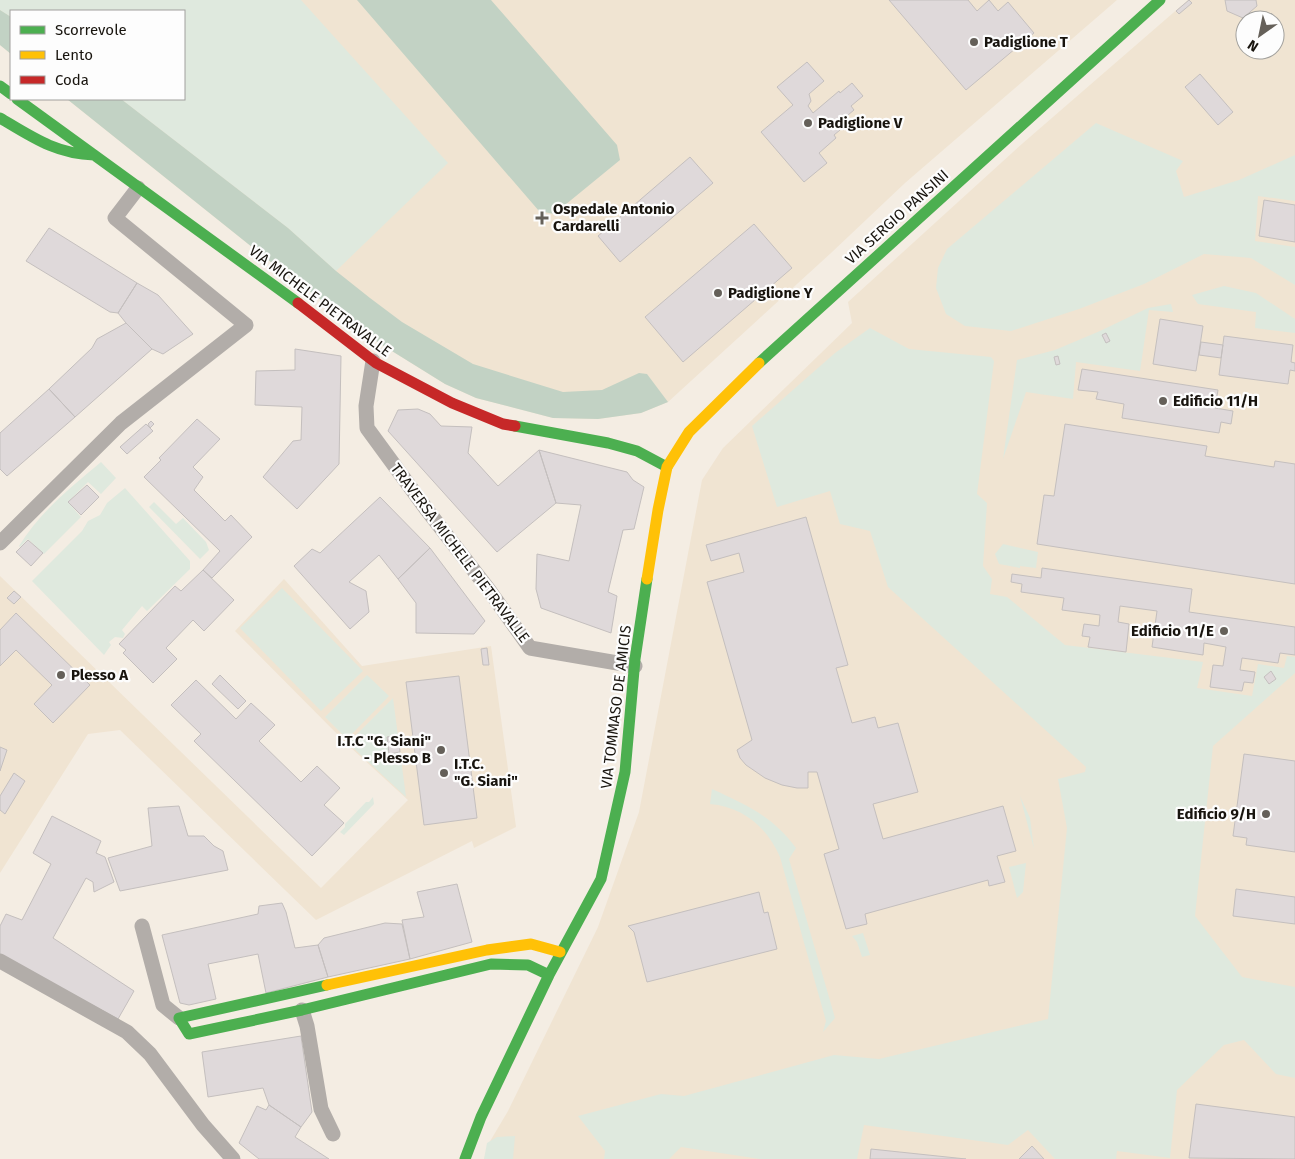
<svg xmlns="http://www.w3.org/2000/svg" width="1295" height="1159" viewBox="0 0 1295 1159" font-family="'Fira Sans',sans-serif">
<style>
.built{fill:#f0e4d2;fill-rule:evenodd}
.green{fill:#dfe9de}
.forest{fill:#c2d2c4}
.building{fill:#dfd9da;stroke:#c4bfbe}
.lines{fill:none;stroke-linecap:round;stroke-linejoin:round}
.street{stroke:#b2ada9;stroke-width:15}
.fast{stroke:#4caf50;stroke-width:11}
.slow{stroke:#ffc107;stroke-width:11}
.jam{stroke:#c62828;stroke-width:11}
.poi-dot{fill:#656059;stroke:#fdfdfd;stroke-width:2}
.labels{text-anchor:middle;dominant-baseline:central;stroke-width:4.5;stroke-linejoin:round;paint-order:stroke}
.poi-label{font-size:15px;font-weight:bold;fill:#18140e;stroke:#fdfdfd;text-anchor:start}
.street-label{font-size:15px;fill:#18140e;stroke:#fdfdfd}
</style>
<rect width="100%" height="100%" fill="#f4ede3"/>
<path class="built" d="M0 0H1117L905 183 831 253 668 402 641 413 598 419 553 418 476 398 445 384 379 343 277 267 67 99H184V11H11V54L0 45Z
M1188 0H1295V1159H484L489 1143 508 1111 598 927 639 812 702 480 723 448 852 323 848 302 1023 143ZM1245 20H1275V50H1245Z
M0 576 321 888 408 800 349 746 235 631 284 579 362 666 491 646 516 827 474 848 472 841 316 920 120 730 88 734 0 873Z"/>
<path class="green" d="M0 0H301L448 163 336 271 288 228 121 99H184V11H11V17L0 10Z
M1096 123 1183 161 1176 171 1184 197 1239 180 1295 155V201L1258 196 1255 241 1295 247V285L1251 258 1204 254 1144 284 1079 309 1011 331 965 326 946 314 936 288 938 268 947 249Z
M1224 286 1256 293 1295 319V333L1255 328 1256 312 1198 304 1192 295Z
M1171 304 1173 312 1149 310 1140 371 1076 362 1073 399 1026 392 1003 459 1017 360 1055 350 1100 331 1148 308Z
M870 328 909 349 991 357 994 361 977 494 987 503 983 566 992 579 990 594 1007 597 1065 645 1203 662 1197 688 1252 696 1258 664 1284 668 1287 656 1295 657V673L1213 746 1195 916 1242 977 1295 987V1078L1276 1074 1244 1040 1224 1045 1177 1090 1170 1158 1117 1151 1116 1159H1055L1028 1130 1008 1145 864 1125 857 1159H760L681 1147 669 1159H604L605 1151 578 1116 661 1094 684 1096 834 1055 879 1059 1048 1019 1067 828 1058 779 1085 772 1086 767 888 587 870 531 840 524 830 491 777 507 752 426 835 353Z
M101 462 116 478 101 494 88 482 68 502 81 517 44 554 28 539 20 547 19 546C40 512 70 488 101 462Z
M125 488 190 561V569L147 611 142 606 122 630 125 634 123 638 115 637 109 642 111 645 104 655 32 581 82 531 88 521 100 515 107 503Z
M154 502 176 524 183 518 206 542 209 550 200 559 149 507Z
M1003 544 1038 552 1036 568 1020 566V568L999 564 995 554Z
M282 588 363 671 321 711 240 628Z
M367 675 389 696 347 739 325 717Z
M393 698 406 797 348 743Z
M712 789C747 805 772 816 796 848L789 859 835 1018 823 1032 826 1021 780 857C767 827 743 807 710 804Z
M1020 796 1030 818 1034 849Z
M373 797 374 804 344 835 340 832 345 827V824L366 802H369Z
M1026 863 1023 892 1017 898 1009 867Z
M863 933 870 955 862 957 857 942 852 936Z
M515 1136 513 1159H484L487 1143 497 1137Z"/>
<path class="forest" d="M357 0H491L617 145 620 160 554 214 539 211Z
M0 10 11 17V54L0 45Z
M67 99H121L288 228 336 271 370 298 402 322 473 364 563 392 602 390 639 373 647 374 668 402 641 413 598 419 553 418 476 398 445 384 379 343 277 267Z"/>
<path class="building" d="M889 0H968L977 11 989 0 998 11 1008 2 1034 33 966 90Z
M1189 0 1192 3 1179 14 1176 11Z
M1225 0H1256L1257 6 1243 18 1227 11Z
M807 62 824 81 809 94 811 101 808 106 813 113 839 91 840 93 852 83 863 96 851 106 854 110 842 120 846 125 834 135 836 138 819 153 827 163 804 182 761 132 793 105 777 87Z
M1200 74 1233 112 1218 125 1185 87Z
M690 157 713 183 620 262 598 236Z
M1264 200 1295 205V242L1259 236Z
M754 224 792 268 683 362 645 317Z
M49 228 137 283 118 313 110 312 26 261Z
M137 283 158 295 193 334 163 354 152 349 126 323 118 313Z
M1160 319 1203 326 1196 371 1153 364Z
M126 323 152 349 75 417 49 389 92 348 97 339Z
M1106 333 1110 341 1106 343 1102 335Z
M1224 336 1293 345 1291 362 1295 363V371L1290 370 1288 384 1219 375Z
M1201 342 1223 345 1221 358 1199 355Z
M295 349 341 356 339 464 297 509 263 477 293 441 301 440 302 407 255 405 256 371 295 370Z
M1058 356 1060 364 1056 365 1054 357Z
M1082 369 1218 390 1215 408 1233 411 1231 424 1221 422 1219 433 1122 418 1124 404 1096 399 1098 392 1078 390Z
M49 389 75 417 7 476 0 469V433Z
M418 409 430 414 441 426 472 427 468 453 498 486 539 450 556 503 497 552 388 431 398 410Z
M197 419 220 439 193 467 203 477 194 490 225 521 231 515 252 537 212 578 203 570 220 551 144 477 161 460 159 458Z
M151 421 154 424 150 428 148 424Z
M146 424 153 431 127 454 120 447Z
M1065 424 1207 446 1205 456 1274 467 1275 461 1295 464V584L1037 544 1044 495 1054 496Z
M539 450 627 472 633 480 644 487 634 529 623 530 608 592 617 596 611 633 541 608 536 589 537 554 569 561 581 505 556 503Z
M87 485 99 497 81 515 68 502Z
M380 497 430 548 398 579 379 555 349 582 366 591 369 612 350 629 294 566 312 549 320 553Z
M806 517 848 665 836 668 852 723 875 717 878 728 898 723 918 792 873 804 883 839 1003 806 1016 851 997 856 1005 882 989 886 988 880 865 914 867 924 846 929 824 854 839 849 817 772H808V788H797L782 785 765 778 746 765 740 758 737 750 752 740 707 582 744 572 739 553 711 561 706 545Z
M28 540 43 553 31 566 16 552Z
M430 548 485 621 474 634 416 633V603L398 579Z
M1042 568 1192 589 1189 612 1295 627V655L1280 653 1278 663 1242 658 1240 670 1255 672 1253 683 1244 682 1242 691 1210 687 1213 665 1223 666 1226 647 1204 643 1203 655 1152 647 1157 611 1120 606 1118 622 1129 624 1126 652 1088 647 1090 637 1082 636 1084 624 1099 626 1100 615 1062 610 1064 598 1021 592 1022 584 1011 582 1012 574 1041 578Z
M203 570 234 600 204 631 193 620 166 648 177 659 153 683 123 653 126 650 119 644 175 586 181 591Z
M14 591 21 597 14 604 7 598Z
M16 613 90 685 53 723 34 704 52 685 16 650 0 666V630Z
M487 648 489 665H483L481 649Z
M1271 671 1276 679 1269 684 1264 677Z
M220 675 246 701 238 709 212 684Z
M459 676 477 818 424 825 406 682Z
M196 680 236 719 251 703 275 725 259 741 301 782 317 766 340 788 324 805 344 823 312 856 194 741 201 734 171 705Z
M398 735 400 752 389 754 387 737Z
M0 747 7 750 0 771Z
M1244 754 1295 761V852L1246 845 1247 838 1233 836Z
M14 773 25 781 5 814 0 810V796Z
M179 806 188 836H204L214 846 223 851 228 870 120 891 108 858 152 846 148 808Z
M52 816 101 841 96 853 105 857 114 882 94 892 93 882 86 878 53 938 134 991 118 1019 0 955V926L6 914 22 920 51 864 33 853Z
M457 884 472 942 410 959 402 920 424 917 417 892Z
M1236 889 1295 897V924L1233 916Z
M759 892 764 913 768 912 777 949 647 982 634 932 628 926Z
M282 903 286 912 295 948 318 945 328 977 266 993 258 954 208 964 216 999 189 1005 180 1003 162 935 258 914 259 906Z
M385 923 402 924 410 959 328 977 318 945 324 938Z
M301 1036 312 1112 301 1127 269 1105 263 1088 208 1097 202 1052Z
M1196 1104 1295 1117V1159L1189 1158Z
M269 1105 301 1127 295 1137 329 1159H259L239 1143 257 1106 266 1110Z
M1032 1146 1044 1159H1019Z
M871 1149 966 1159H870Z"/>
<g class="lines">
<path class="street" d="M373 361 366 406 367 428 427 510 489 590 530 648 635 666
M0 543 121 423 246 325 115 218 138 188
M142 926 163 1005 179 1018
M0 961 127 1032 150 1054 203 1125 233 1159
M302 1010 307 1026 321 1109 333 1134"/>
<path class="fast" d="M0 86 11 94
M17 99 298 303
M0 118C32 137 56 154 94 155
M759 363 1160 0
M515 426 608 443 637 451 667 467
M327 985 179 1018 189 1034 302 1010 491 964 528 965 549 975
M465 1159 481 1117 549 975 601 879 625 772 635 659 647 579"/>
<path class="slow" d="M647 579 658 510 667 467 689 432 759 363
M327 985 487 950 531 944 560 952"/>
<path class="jam" d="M298 303 376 363 452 403 503 424 515 426"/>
</g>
<g class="poi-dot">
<circle cx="974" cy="42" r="5"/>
<circle cx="808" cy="123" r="5"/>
<path d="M539.5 210.5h5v5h5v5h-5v5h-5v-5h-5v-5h5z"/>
<circle cx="718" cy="293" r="5"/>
<circle cx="1163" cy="401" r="5"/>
<circle cx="1224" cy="631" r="5"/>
<circle cx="61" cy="675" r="5"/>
<circle cx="441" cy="750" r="5"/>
<circle cx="444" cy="773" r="5"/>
<circle cx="1266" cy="814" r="5"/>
</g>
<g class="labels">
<g class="poi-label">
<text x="984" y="42">Padiglione T</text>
<text x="818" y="123">Padiglione V</text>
<text x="553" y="209">Ospedale Antonio<tspan x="553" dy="17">Cardarelli</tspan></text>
<text x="728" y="293">Padiglione Y</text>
<text x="1173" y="401">Edificio 11/H</text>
<text x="1214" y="631" text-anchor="end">Edificio 11/E</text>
<text x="71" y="675">Plesso A</text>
<text x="431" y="741" text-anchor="end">I.T.C "G. Siani"<tspan x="431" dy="17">- Plesso B</tspan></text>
<text x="454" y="764">I.T.C.<tspan x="454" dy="17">"G. Siani"</tspan></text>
<text x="1256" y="814" text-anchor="end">Edificio 9/H</text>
</g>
<g class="street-label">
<text transform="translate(897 217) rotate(-42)">VIA SERGIO PANSINI</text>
<text transform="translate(320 301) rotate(37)">VIA MICHELE PIETRAVALLE</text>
<text transform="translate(460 553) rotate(53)">TRAVERSA MICHELE PIETRAVALLE</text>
<text transform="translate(616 707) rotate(-83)">VIA TOMMASO DE AMICIS</text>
</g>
</g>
<rect x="10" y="10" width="175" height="90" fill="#fdfdfd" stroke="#a1a09d"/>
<rect x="20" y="26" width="25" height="8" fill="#4caf50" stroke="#a1a09d"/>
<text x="55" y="35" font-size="15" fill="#18140e">Scorrevole</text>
<rect x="20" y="51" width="25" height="8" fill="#ffc107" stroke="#a1a09d"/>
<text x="55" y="60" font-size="15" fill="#18140e">Lento</text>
<rect x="20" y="76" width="25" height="8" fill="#c62828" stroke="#a1a09d"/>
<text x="55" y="85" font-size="15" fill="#18140e">Coda</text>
<g transform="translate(1260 35) rotate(213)"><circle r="24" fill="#fdfdfd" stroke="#a1a09d"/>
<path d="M0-4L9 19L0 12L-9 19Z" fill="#656059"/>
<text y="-8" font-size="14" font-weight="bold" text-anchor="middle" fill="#18140e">N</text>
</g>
</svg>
